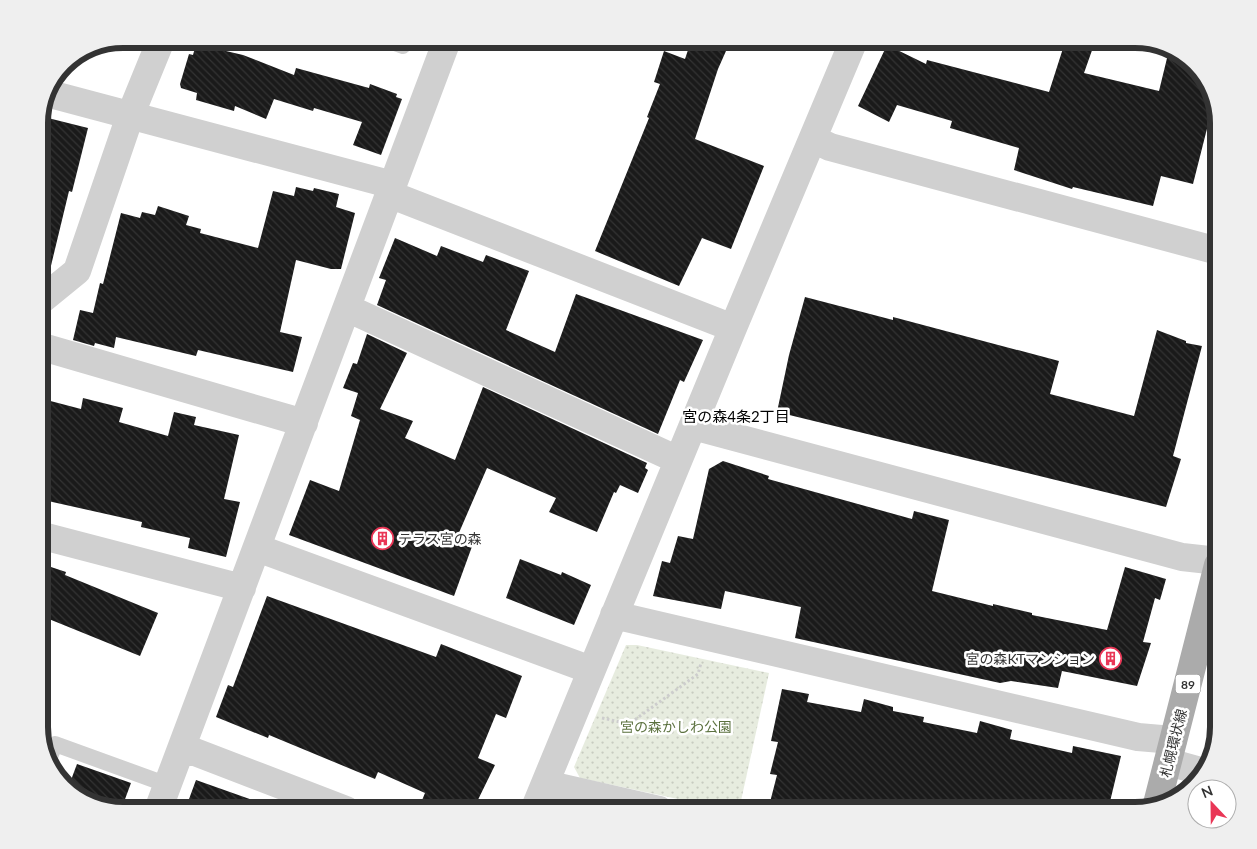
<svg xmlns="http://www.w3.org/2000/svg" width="1257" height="849" viewBox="0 0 1257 849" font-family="Lato,'Noto Sans JP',sans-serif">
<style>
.park{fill:url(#park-dots)}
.building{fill:url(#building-back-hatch)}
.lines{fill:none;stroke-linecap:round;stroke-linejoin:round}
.path{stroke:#cdcdcd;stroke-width:3;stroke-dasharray:2.5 2.5;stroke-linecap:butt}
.service{stroke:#d0d0d0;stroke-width:16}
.minor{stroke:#d0d0d0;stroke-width:28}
.primary{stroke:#ababab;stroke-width:28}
.labels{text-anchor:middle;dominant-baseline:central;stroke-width:5;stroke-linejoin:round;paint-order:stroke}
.shield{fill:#fff;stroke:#707070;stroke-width:1}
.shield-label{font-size:12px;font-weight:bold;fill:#333}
.poi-label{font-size:14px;fill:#333;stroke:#fff;text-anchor:start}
.park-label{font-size:14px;fill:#5b713e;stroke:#fff}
.street-label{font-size:14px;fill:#333;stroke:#fff}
.neighbourhood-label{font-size:15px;fill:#000;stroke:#fff}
.rim{fill:none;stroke:#333;stroke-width:6}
</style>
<defs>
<pattern id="park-dots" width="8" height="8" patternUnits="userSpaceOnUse" patternTransform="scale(1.25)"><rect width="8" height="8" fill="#e7ecdf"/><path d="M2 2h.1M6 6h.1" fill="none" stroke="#c7cbc0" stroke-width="1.8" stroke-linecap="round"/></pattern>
<pattern id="building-back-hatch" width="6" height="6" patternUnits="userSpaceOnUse" patternTransform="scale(1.25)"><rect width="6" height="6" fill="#1a1a1a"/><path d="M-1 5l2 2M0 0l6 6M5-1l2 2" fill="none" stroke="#333"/></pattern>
</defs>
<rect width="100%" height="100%" fill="#fff"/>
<path class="park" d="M626 645H637L769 673 739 810H729L580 778 574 767Z"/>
<path class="building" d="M1066 39H1096L1084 73 1159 91 1169 50 1181 53 1207 81 1213 105 1193 184 1161 176 1153 206 1073 187 1072 189 1014 170 1019 148 950 128 952 121 897 105 889 122 858 106 887 45 926 64 927 60 1049 92Z
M691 41H703L726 51 718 69 695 139 764 166 731 249 702 238 679 286 595 251 649 118 647 117 660 84 654 82 664 51 685 59Z
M196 44 243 55 294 75 296 68 369 88 370 84 397 94 396 97 402 99 381 155 353 145 362 122 314 108 313 111 274 99 266 119 235 106 234 111 196 100 197 93 181 88 180 84 189 54 193 55Z
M40 116 88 128 72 192 69 191 49 274 45 277 39 276Z
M296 187 313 191 314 188 339 194 336 207 355 213 341 269H331L296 260 280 332 302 337 293 372 198 350 196 356 116 337 114 348 95 343 94 346 73 340 80 310 93 313 100 283 103 284 121 213 140 218 142 212 155 215 158 206 189 216 186 225 201 229 200 233 258 248 273 191 294 196Z
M395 238 437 256 441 246 483 262 486 255 529 271 506 330 555 352 576 294 703 340 684 382 680 380 658 434 377 305 386 280 379 278Z
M805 297 893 320V317L1059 361 1050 394 1134 416 1157 330 1186 341V343L1202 346 1173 456 1181 459 1166 507 777 412 789 355Z
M367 334 407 353 380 409 413 421 405 438 455 460 483 387 647 463 645 468 648 470 638 493 620 485 616 493 614 492 597 532 549 512 556 498 487 468 458 535 474 541 454 596 289 535 310 480 339 491 360 420 351 416 358 393 343 388 353 363 357 364Z
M39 398 81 409 83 398 123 408 119 422 168 436 174 412 196 417 194 425 239 435 224 499 240 502 226 557 188 548 190 538 141 527 142 522 39 499Z
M723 461 769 476 768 479 912 519 914 511 949 520 932 591 993 606V604L1032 613V615L1107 630 1125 567 1166 579 1160 600 1155 598 1143 642 1151 643 1137 686 1062 671 1058 688 1011 681 1000 683 795 638 801 607 725 591 721 609 653 596 662 561 670 563 678 536 693 539 709 469Z
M520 559 561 575 562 572 591 585 574 625 506 598Z
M39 563 66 572 65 575 158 613 140 656 39 615Z
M267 596 436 657 441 644 522 676 506 718 496 714 478 758 495 765 473 810H418L425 793 378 772 375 779 269 735 268 738 216 717 228 685 233 687Z
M782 689 809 694 807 702 861 712 864 699 893 707V711L924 717 923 722 977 733 980 721 1012 730 1010 739 1072 753 1073 746 1121 756 1108 810H768L777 775 770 774 778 742 771 741Z
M77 764 131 783 121 810 76 796 68 788Z
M196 780 272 807 271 810H185Z"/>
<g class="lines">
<path class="path" d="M602 718 629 724 698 674 701 663"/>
<path class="service" d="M395 43 403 46 404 43
M48 762 55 744 168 785"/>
<path class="minor" d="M50 94 393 185
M813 139 830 147 1218 251
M389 194 733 328
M39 302 77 271 130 116 159 45
M347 308 678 460
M39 346 304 423
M693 426 1182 557 1218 561
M39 535 242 588
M257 548 591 670
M614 615 1138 737 1173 740
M182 747 346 810
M1168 762 1204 772
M545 784 659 810
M158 810 446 43
M534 810 733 328 854 40"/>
<path class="primary" d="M1157 804 1218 565"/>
</g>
<defs>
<symbol id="building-ring" viewBox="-11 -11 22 22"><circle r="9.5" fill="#fff" stroke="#e93656" stroke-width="1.5"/><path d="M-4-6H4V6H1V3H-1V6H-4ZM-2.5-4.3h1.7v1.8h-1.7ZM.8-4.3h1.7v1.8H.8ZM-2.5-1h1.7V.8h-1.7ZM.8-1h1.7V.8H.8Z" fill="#e93656"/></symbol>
</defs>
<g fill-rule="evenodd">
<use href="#building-ring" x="370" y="526" width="25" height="25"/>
<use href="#building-ring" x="1098" y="646" width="25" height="25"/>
</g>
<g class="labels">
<rect class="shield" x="1175.5" y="674.5" width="25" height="19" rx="4"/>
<g class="shield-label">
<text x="1188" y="684">89</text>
</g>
<g class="poi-label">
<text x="398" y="538">テラス宮の森</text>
<text x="1095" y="658" text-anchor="end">宮の森KTマンション</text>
</g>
<g class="park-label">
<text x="676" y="726">宮の森かしわ公園</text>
</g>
<g class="street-label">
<text transform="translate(1173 743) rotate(-76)">札幌環状線</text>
</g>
<g class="neighbourhood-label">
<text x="736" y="416">宮の森4条2丁目</text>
</g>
</g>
<path d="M0 0H1257V849H0ZM123 48H1135A75 75 0 0 1 1210 123V727A75 75 0 0 1 1135 802H123A75 75 0 0 1 48 727V123A75 75 0 0 1 123 48Z" fill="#efefef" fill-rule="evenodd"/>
<path class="rim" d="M123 48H1135A75 75 0 0 1 1210 123V727A75 75 0 0 1 1135 802H123A75 75 0 0 1 48 727V123A75 75 0 0 1 123 48Z"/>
<g transform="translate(1212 804) rotate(338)"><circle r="24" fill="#ffffff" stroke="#adadad"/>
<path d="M0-4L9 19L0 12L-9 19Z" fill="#e93656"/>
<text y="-8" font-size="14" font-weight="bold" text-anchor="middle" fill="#333333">N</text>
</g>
</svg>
